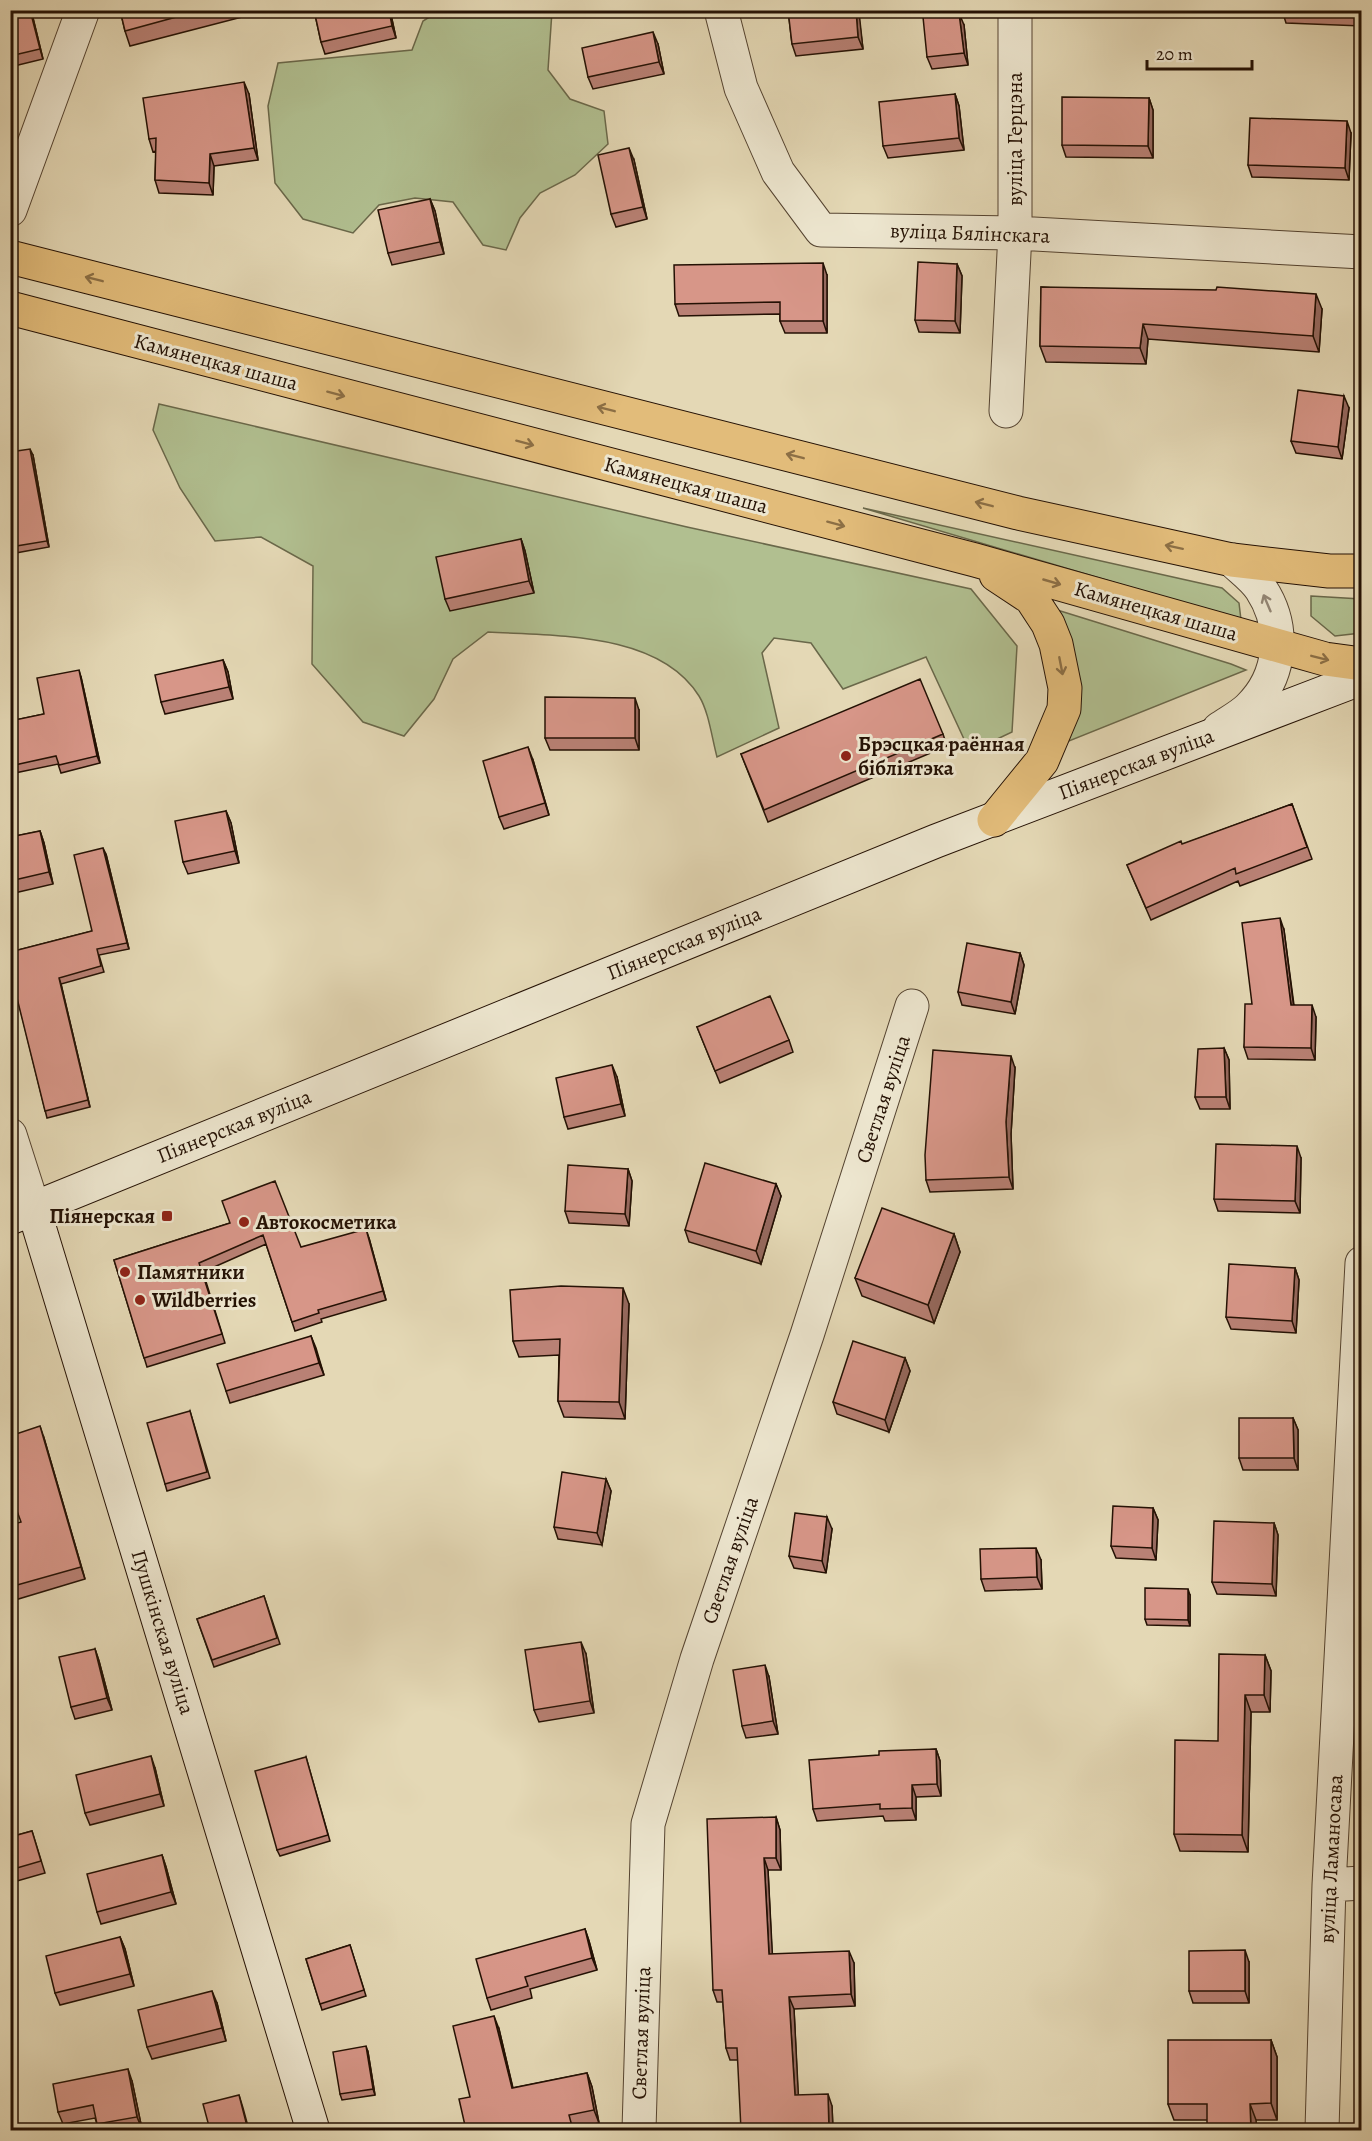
<svg xmlns="http://www.w3.org/2000/svg" width="1372" height="2141" viewBox="0 0 1372 2141" font-family="Alegreya,serif">
<style>
.green{fill:#b1bf90;stroke:#6a684a;stroke-width:1.5}
.lines{fill:none;stroke-linecap:round;stroke-linejoin:round}
.street-casing{stroke:#544330;stroke-width:35}
.secondary-casing{stroke:#241104;stroke-width:35}
.primary-casing{stroke:#241104;stroke-width:35}
.street{stroke:#ede6cf;stroke-width:33}
.secondary{stroke:#ede6cf;stroke-width:33}
.primary{stroke:#e2bc7a;stroke-width:33}
.wall{fill:#b98175;stroke:#241104;stroke-width:1.5}
.shaded-wall{fill:#96695f;stroke:#241104;stroke-width:1.5}
.building{fill:#d79688;stroke:#241104;stroke-width:1.5}
.oneway{stroke:#8c6f45}
.oneway2{stroke:#938674}
.poi-dot{fill:#8f2418;stroke:#ede6cf;stroke-width:2}
.labels{text-anchor:middle;dominant-baseline:central;stroke-width:6;stroke-linejoin:round;paint-order:stroke}
.street-label{font-size:21px;fill:#241104;stroke:#ede6cf}
.poi-label{font-size:21px;font-weight:bold;fill:#241104;stroke:#ede6cf;text-anchor:start}
</style>
<rect width="100%" height="100%" fill="#e4d8b5"/>
<filter id="stains"><feTurbulence type="fractalNoise" baseFrequency=".00333" numOctaves="4"/><feColorMatrix values="0 0 0 0 .2 0 0 0 0 .09 0 0 0 0 .02 0 0 0 .5 -.17"/></filter>
<radialGradient id="worn" r=".72"><stop offset=".6" stop-color="#630" stop-opacity="0"/><stop offset="1" stop-color="#630" stop-opacity=".3"/></radialGradient>
<path class="green" d="M439 11H552L548 70 570 99 604 111 608 144 575 175 540 193 520 218 506 250 483 245 453 202 415 198 379 205 353 233 303 219 275 183 268 106 278 63 412 50 423 21Z
M159 404 687 527 971 589 1017 646 1012 732 970 752 926 657 843 689 811 643 774 638 762 653 779 728 717 757C712 739 709 712 699 696 659 632 556 636 488 632L453 659 434 699 404 736 363 722 312 664 313 566 261 537 215 541 180 488 153 430Z
M863 508 1222 588 1239 603 1241 620Z
M1311 596 1361 599V633L1335 636 1311 616Z
M1054 609 1231 664 1246 670 1064 743Z"/>
<g class="lines">
<defs>
<path id="street" d="M721 10 741 88 778 172 821 230 1015 233 1362 252
M10 210 83 10
M1006 411 1015 233V10
M1219 729C1229 722 1241 716 1249 708 1282 676 1286 627 1261 589 1254 578 1241 569 1232 560
M10 1135 33 1207
M1329 1885 1362 1883
M639 2130 648 1824 697 1659 807 1335 912 1006
M1322 2130 1329 1885 1362 1263"/>
<path id="secondary" d="M33 1207 313 2130
M10 1218 936 841 1362 678"/>
<path id="primary" d="M10 257 1018 513 1232 560 1329 571H1362
M10 308 975 560 1325 659 1362 664
M994 820 1042 761 1064 709 1065 688 1056 644 1048 624 1031 598 996 575"/>
</defs>
<use href="#street" class="street-casing"/>
<use href="#secondary" class="secondary-casing"/>
<use href="#primary" class="primary-casing"/>
<use href="#street" class="street"/>
<use href="#secondary" class="secondary"/>
<use href="#primary" class="primary"/>
</g>
<path class="wall" d="M120 10H244L246 16 130 46 125 31Z
M314 10H390L396 38 325 54 321 42Z
M788 10H858L863 49 796 56 792 44Z
M1282 10H1362V26L1286 23Z
M10 13 33 18 43 59 10 67Z
M964 25 968 65 932 69 927 57Z
M658 44 664 74 593 89 588 77Z
M249 94 258 160 214 166 213 195 159 193 155 180 156 151 153 152 149 139Z
M955 94 959 106 964 150 888 158 883 146Z
M1149 98 1153 110V158L1066 157 1062 145Z
M1351 133 1349 180 1252 177 1248 165Z
M634 160 647 219 616 227 611 214Z
M430 199 435 211 444 254 392 265 388 253Z
M957 264 962 276 960 333 919 332 915 320Z
M827 275V333H785L780 321V314L679 316 675 304Z
M1041 287 1322 309 1319 352 1148 339 1146 364 1046 362 1040 346Z
M1349 408 1342 459 1296 453 1291 441Z
M10 452 33 455 49 547 10 554Z
M521 539 525 551 534 593 450 611 445 599Z
M223 660 228 672 233 699 165 714 161 702Z
M81 677 100 763 61 773 58 764 10 774V721L44 714Z
M639 710V750H550L545 738Z
M943 734 947 746 768 822 741 754Z
M533 760 549 815 504 829 499 817Z
M1292 804 1312 859 1240 886 1238 881 1151 920 1127 865Z
M226 811 231 823 239 863 188 874 183 862Z
M40 831 44 843 53 884 10 894V837Z
M106 854 129 949 99 955 104 972 61 984 90 1107 47 1118 17 996 10 998V952L92 931Z
M1284 930 1294 1005 1316 1017 1315 1060 1248 1059 1244 1047 1252 1004Z
M1020 953 1024 965 1015 1014 962 1005 958 992Z
M697 1027 789 1040 793 1052 720 1083Z
M1224 1048 1229 1060 1230 1109H1200L1195 1097Z
M1015 1068 1011 1134 1013 1189 930 1192 926 1180Z
M617 1077 625 1116 568 1129 564 1117Z
M1301 1158 1300 1213 1218 1211 1214 1199Z
M628 1169 632 1181 629 1226 569 1223 565 1211Z
M776 1184 781 1196 761 1264 689 1242 685 1230Z
M230 1223 301 1247 369 1238 386 1300 321 1319 322 1322 295 1331 266 1244 203 1272 225 1343 147 1367 114 1260Z
M954 1234 960 1252 934 1323 862 1296 855 1278Z
M1295 1268 1299 1280 1296 1333 1231 1329 1226 1317Z
M629 1304 625 1419 564 1417 558 1401 559 1355 519 1357 513 1341Z
M311 1336 324 1375 230 1403 226 1391Z
M905 1358 910 1371 889 1432 837 1414 833 1402Z
M190 1411 210 1478 167 1491 165 1484Z
M1293 1418 1298 1430V1470H1243L1239 1458Z
M44 1438 85 1579 15 1600 10 1588 21 1522Z
M606 1479 611 1491 602 1545 558 1539 554 1527Z
M1153 1508 1158 1520 1156 1560 1116 1558 1111 1546Z
M1274 1523 1278 1535 1276 1596 1217 1594 1212 1582Z
M832 1529 826 1573 794 1568 789 1556Z
M1041 1560 1042 1589 985 1591 981 1579Z
M1190 1595V1626L1147 1625 1145 1619Z
M264 1596 280 1644 214 1667 197 1619Z
M95 1649 99 1661 112 1710 75 1719 71 1707Z
M586 1654 594 1713 539 1722 534 1710Z
M1265 1655 1271 1671 1270 1712H1251L1248 1852 1180 1851 1174 1834Z
M769 1677 778 1734 746 1738 742 1726Z
M936 1749 940 1761 941 1796 916 1797V1820L885 1821 883 1816 817 1821 813 1809 879 1755Z
M306 1757 330 1841 280 1856 277 1850Z
M155 1768 164 1806 90 1825 85 1813Z
M776 1817 780 1830 781 1870H768L772 1954 854 1963 855 2006 794 2009 798 2095 832 2106 833 2130 738 2060H730L726 2048 723 2002H717L713 1990Z
M32 1831 45 1873 10 1883V1837Z
M162 1855 166 1867 176 1904 101 1924 97 1912Z
M585 1929 589 1941 597 1970 530 1989 532 1998 491 2010 487 1998Z
M120 1937 125 1949 134 1986 60 2005 55 1993Z
M350 1945 366 1996 322 2010 306 1959Z
M1249 1962V2003H1193L1189 1991Z
M217 2003 226 2041 152 2059 147 2047Z
M499 2029 513 2088 587 2073 592 2087 599 2123 574 2128 470 2097Z
M1271 2040 1277 2057V2120H1174L1168 2104Z
M368 2052 375 2095 342 2100 340 2094Z
M132 2081 142 2129 132 2130H99L95 2118 63 2124 58 2112Z"/>
<path class="shaded-wall" d="M30 10 33 18 43 59 40 49Z
M389 10H390L396 38 392 26Z
M856 10H858L859 12 863 49 858 37Z
M959 13 964 25 968 65 964 53Z
M653 32 658 44 664 74 659 62Z
M244 82 249 94 258 160 254 148Z
M955 94 959 106 964 150 959 138Z
M1149 98 1153 110V158L1148 146Z
M1347 121 1351 133 1349 180 1345 168Z
M629 148 634 160 647 219 643 207Z
M210 154 214 166 213 195 209 183Z
M430 199 435 211 444 254 440 242Z
M823 263 827 275V333L823 321Z
M957 264 962 276 960 333 955 321Z
M1316 294 1322 309 1319 352 1313 336Z
M1143 324 1148 339 1146 364 1140 348Z
M1344 396 1349 408 1342 459 1338 447Z
M30 449 33 455 49 547 47 541Z
M521 539 525 551 534 593 529 581Z
M223 660 228 672 233 699 229 687Z
M79 670 81 677 100 763 97 756Z
M635 698 639 710V750L635 738Z
M528 747 533 760 549 815 545 803Z
M226 811 231 823 239 863 235 851Z
M40 831 44 843 53 884 49 872Z
M103 848 106 854 129 949 127 943Z
M1280 918 1284 930 1295 1017 1291 1005Z
M1020 953 1024 965 1015 1014 1011 1002Z
M59 978 61 984 90 1107 88 1100Z
M1312 1005 1316 1017 1315 1060 1311 1048Z
M1224 1048 1229 1060 1230 1109 1226 1097Z
M1011 1056 1015 1068 1011 1134 1013 1189 1009 1177 1006 1122Z
M612 1065 617 1077 625 1116 621 1104Z
M1297 1146 1301 1158 1300 1213 1295 1201Z
M628 1169 632 1181 629 1226 625 1214Z
M776 1184 781 1196 761 1264 756 1251Z
M366 1229 369 1238 386 1300 383 1291Z
M954 1234 960 1252 934 1323 928 1305Z
M1295 1268 1299 1280 1296 1333 1292 1321Z
M623 1288 629 1304 625 1419 619 1402Z
M311 1336 316 1348 324 1375 319 1363Z
M905 1358 910 1371 889 1432 885 1420Z
M1293 1418 1298 1430V1470L1294 1458Z
M40 1426 44 1438 85 1579 81 1567Z
M606 1479 611 1491 602 1545 597 1533Z
M1153 1508 1158 1520 1156 1560 1152 1548Z
M827 1517 832 1529 826 1573 822 1561Z
M1274 1523 1278 1535 1276 1596 1272 1584Z
M1036 1548 1041 1560 1042 1589 1037 1577Z
M1188 1589 1190 1595V1626L1188 1620Z
M581 1642 586 1654 594 1713 590 1701Z
M95 1649 99 1661 112 1710 107 1698Z
M1265 1655 1271 1671 1270 1712 1264 1695Z
M765 1665 769 1677 778 1734 773 1721Z
M1245 1695 1251 1712 1248 1852 1242 1835Z
M936 1749 940 1761 941 1796 937 1784Z
M151 1756 155 1768 164 1806 160 1794Z
M912 1785 916 1797V1820L912 1808Z
M776 1817 780 1830 781 1870 776 1858Z
M162 1855 166 1867 176 1904 171 1892Z
M764 1858 768 1870 773 1966 769 1954Z
M585 1929 589 1941 597 1970 592 1958Z
M120 1937 125 1949 134 1986 130 1974Z
M1245 1950 1249 1962V2003L1245 1991Z
M849 1951 854 1963 855 2006 851 1994Z
M212 1991 217 2003 226 2041 222 2028Z
M789 1997 794 2009 799 2107 795 2095Z
M494 2016 499 2029 516 2102 512 2088Z
M1271 2040 1277 2057V2120L1271 2103Z
M366 2046 368 2052 375 2095 373 2089Z
M128 2069 132 2081 142 2129 137 2117Z
M587 2073 592 2087 599 2123 594 2110Z
M828 2094 832 2106 833 2130H829Z
M239 2095 243 2108 249 2130H248Z
M1250 2104 1256 2120 1257 2130H1251Z"/>
<path class="building" d="M21 10H30L40 49 10 56V13Z
M120 10H202L125 31Z
M314 10H389L392 26 321 42Z
M788 10H856L858 37 792 44Z
M959 13 964 53 927 57 923 17Z
M653 32 659 62 588 77 582 48Z
M244 82 254 148 210 154 209 183 155 180 156 138 149 139 143 98Z
M955 94 959 138 883 146 879 102Z
M1062 97 1149 98 1148 146 1062 145Z
M1250 118 1347 121 1345 168 1248 165Z
M629 148 643 207 611 214 598 155Z
M430 199 440 242 388 253 378 210Z
M918 262 957 264 955 321 915 320Z
M823 263V321H780V302L675 304 674 265Z
M1041 287 1216 290 1217 287 1316 294 1313 336 1143 324 1140 348 1040 346Z
M1298 390 1344 396 1338 447 1291 441Z
M30 449 47 541 10 547V452Z
M521 539 529 581 445 599 436 557Z
M223 660 229 687 161 702 155 675Z
M79 670 97 756 59 765 56 756 10 766V721L44 714 37 678Z
M920 679 943 734 764 810 741 754Z
M545 697 635 698V738H545Z
M528 747 545 803 499 817 483 761Z
M1292 804 1307 847 1236 874 1235 868 1146 908 1127 865 1181 841 1182 844Z
M226 811 235 851 183 862 175 821Z
M40 831 49 872 10 881V837Z
M103 848 127 943 97 949 101 966 59 978 88 1100 45 1111 15 990 10 991V952L92 931 74 855Z
M1280 918 1291 1005H1312L1311 1048 1244 1047 1245 1004H1252L1242 923Z
M967 943 1020 953 1011 1002 958 992Z
M770 996 789 1040 715 1071 697 1027Z
M1224 1048 1226 1097H1195L1198 1049Z
M933 1050 1011 1056 1006 1122 1009 1177 926 1180 925 1155Z
M612 1065 621 1104 564 1117 556 1078Z
M1216 1144 1297 1146 1295 1201 1214 1199Z
M705 1163 776 1184 756 1251 685 1230Z
M568 1165 628 1169 625 1214 565 1211Z
M275 1181 301 1247 366 1229 383 1291 318 1310 319 1313 292 1322 263 1235 199 1263 222 1334 144 1358 114 1260 230 1223 222 1201Z
M882 1208 954 1234 928 1305 855 1278Z
M1229 1264 1295 1268 1292 1321 1226 1317Z
M561 1286 623 1288 619 1402 558 1401 560 1339 513 1341 510 1290Z
M311 1336 319 1363 226 1391 217 1364Z
M853 1341 905 1358 885 1420 833 1402Z
M190 1411 207 1472 165 1484 147 1423Z
M1239 1418H1293L1294 1458H1239Z
M40 1426 81 1567 10 1587V1525L21 1522 10 1492V1436Z
M562 1472 606 1479 597 1533 554 1527Z
M1113 1506 1153 1508 1152 1548 1111 1546Z
M795 1513 827 1517 822 1561 789 1556Z
M1214 1521 1274 1523 1272 1584 1212 1582Z
M1036 1548 1037 1577 981 1579 980 1549Z
M1145 1588 1188 1589V1620L1145 1619Z
M264 1596 277 1638 212 1660 197 1619Z
M581 1642 590 1701 534 1710 525 1650Z
M95 1649 107 1698 71 1707 59 1657Z
M1219 1654 1265 1655 1264 1695H1245L1242 1835 1174 1834 1175 1740 1218 1741Z
M765 1665 773 1721 742 1726 733 1670Z
M936 1749 937 1784 912 1785V1808L880 1809V1804L813 1809 809 1760 879 1755V1751Z
M151 1756 160 1794 85 1813 76 1775Z
M306 1757 328 1835 277 1850 255 1771Z
M776 1817V1858H764L769 1954 849 1951 851 1994 789 1997 795 2095 828 2094 829 2130H741L737 2048H726L722 1990H713L707 1819Z
M32 1831 41 1861 10 1870V1837Z
M162 1855 171 1892 97 1912 87 1874Z
M585 1929 592 1958 525 1977 528 1986 487 1998 476 1959Z
M120 1937 130 1974 55 1993 46 1956Z
M350 1945 364 1990 320 2004 306 1959Z
M1245 1950V1991H1189V1951Z
M212 1991 222 2028 147 2047 138 2010Z
M494 2016 512 2088 587 2073 594 2110 569 2115 573 2130H466L459 2099 470 2097 453 2026Z
M1168 2040H1271V2103L1250 2104 1251 2130H1207V2104H1168Z
M366 2046 373 2089 340 2094 333 2052Z
M128 2069 137 2117 97 2124 93 2105 58 2112 53 2084Z
M239 2095 248 2130H210L203 2104Z"/>
<defs><path id="oneway-shaft" d="M-6 0H5M1.5-3L5.5 0L1.5 3" fill="none" stroke-width="1.6" stroke-linecap="round" stroke-linejoin="round" transform="scale(1.5)"/></defs>
<g class="oneway">
<use href="#oneway-shaft" transform="translate(94 279) rotate(-166)"/>
<use href="#oneway-shaft" transform="translate(336 394) rotate(15)"/>
<use href="#oneway-shaft" transform="translate(606 409) rotate(-166)"/>
<use href="#oneway-shaft" transform="translate(525 443) rotate(15)"/>
<use href="#oneway-shaft" transform="translate(795 456) rotate(-166)"/>
<use href="#oneway-shaft" transform="translate(984 504) rotate(-166)"/>
<use href="#oneway-shaft" transform="translate(836 524) rotate(15)"/>
<use href="#oneway-shaft" transform="translate(1174 547) rotate(-168)"/>
<use href="#oneway-shaft" transform="translate(1052 582) rotate(16)"/>
<use href="#oneway-shaft" transform="translate(1320 658) rotate(14)"/>
<use href="#oneway-shaft" transform="translate(1061 666) rotate(79)"/>
</g>
<use class="oneway2" href="#oneway-shaft" transform="translate(1267 603) rotate(-113)"/>
<g class="poi-dot">
<circle cx="846" cy="756" r="6"/>
<rect x="161" y="1210" width="12" height="12" rx="3"/>
<circle cx="244" cy="1222" r="6"/>
<circle cx="125" cy="1272" r="6"/>
<circle cx="140" cy="1300" r="6"/>
</g>
<g class="labels">
<g class="street-label">
<text transform="translate(1015 139) rotate(-90)">вуліца Герцэна</text>
<text transform="translate(970 233) rotate(2)">вуліца Бялінскага</text>
<text transform="translate(216 362) rotate(15)">Камянецкая шаша</text>
<text transform="translate(686 485) rotate(15)">Камянецкая шаша</text>
<text transform="translate(1156 611) rotate(16)">Камянецкая шаша</text>
<text transform="translate(1136 764) rotate(-21)">Піянерская вуліца</text>
<text transform="translate(684 943) rotate(-22)">Піянерская вуліца</text>
<text transform="translate(883 1099) rotate(-72)">Светлая вуліца</text>
<text transform="translate(234 1126) rotate(-22)">Піянерская вуліца</text>
<text transform="translate(730 1560) rotate(-71)">Светлая вуліца</text>
<text transform="translate(163 1632) rotate(73)">Пушкінская вуліца</text>
<text transform="translate(1331 1859) rotate(-87)">вуліца Ламаносава</text>
<text transform="translate(641 2033) rotate(-88)">Светлая вуліца</text>
</g>
<g class="poi-label">
<text x="858" y="744">Брэсцкая раённая<tspan x="858" dy="24">бібліятэка</tspan></text>
<text x="155" y="1216" text-anchor="end">Піянерская</text>
<text x="256" y="1222">Автокосметика</text>
<text x="137" y="1272">Памятники</text>
<text x="152" y="1300">Wildberries</text>
</g>
</g>
<rect width="1372" height="2141" fill="none" stroke="#e4d8b5" stroke-width="36"/>
<rect x="12" y="12" width="1348" height="2117" fill="none" stroke="#241104" stroke-width="3"/>
<rect x="18" y="18" width="1336" height="2105" fill="none" stroke="#241104" stroke-width="1.5"/>
<path d="M1147 60v9h105v-9" fill="none" stroke="#241104" stroke-width="3"/>
<text x="1156" y="60" font-size="18" fill="#241104" stroke="#ede6cf" stroke-width="4.5" paint-order="stroke">20 m</text>
<rect width="100%" height="100%" filter="url(#stains)"/>
<rect width="100%" height="100%" fill="url(#worn)"/>
</svg>
